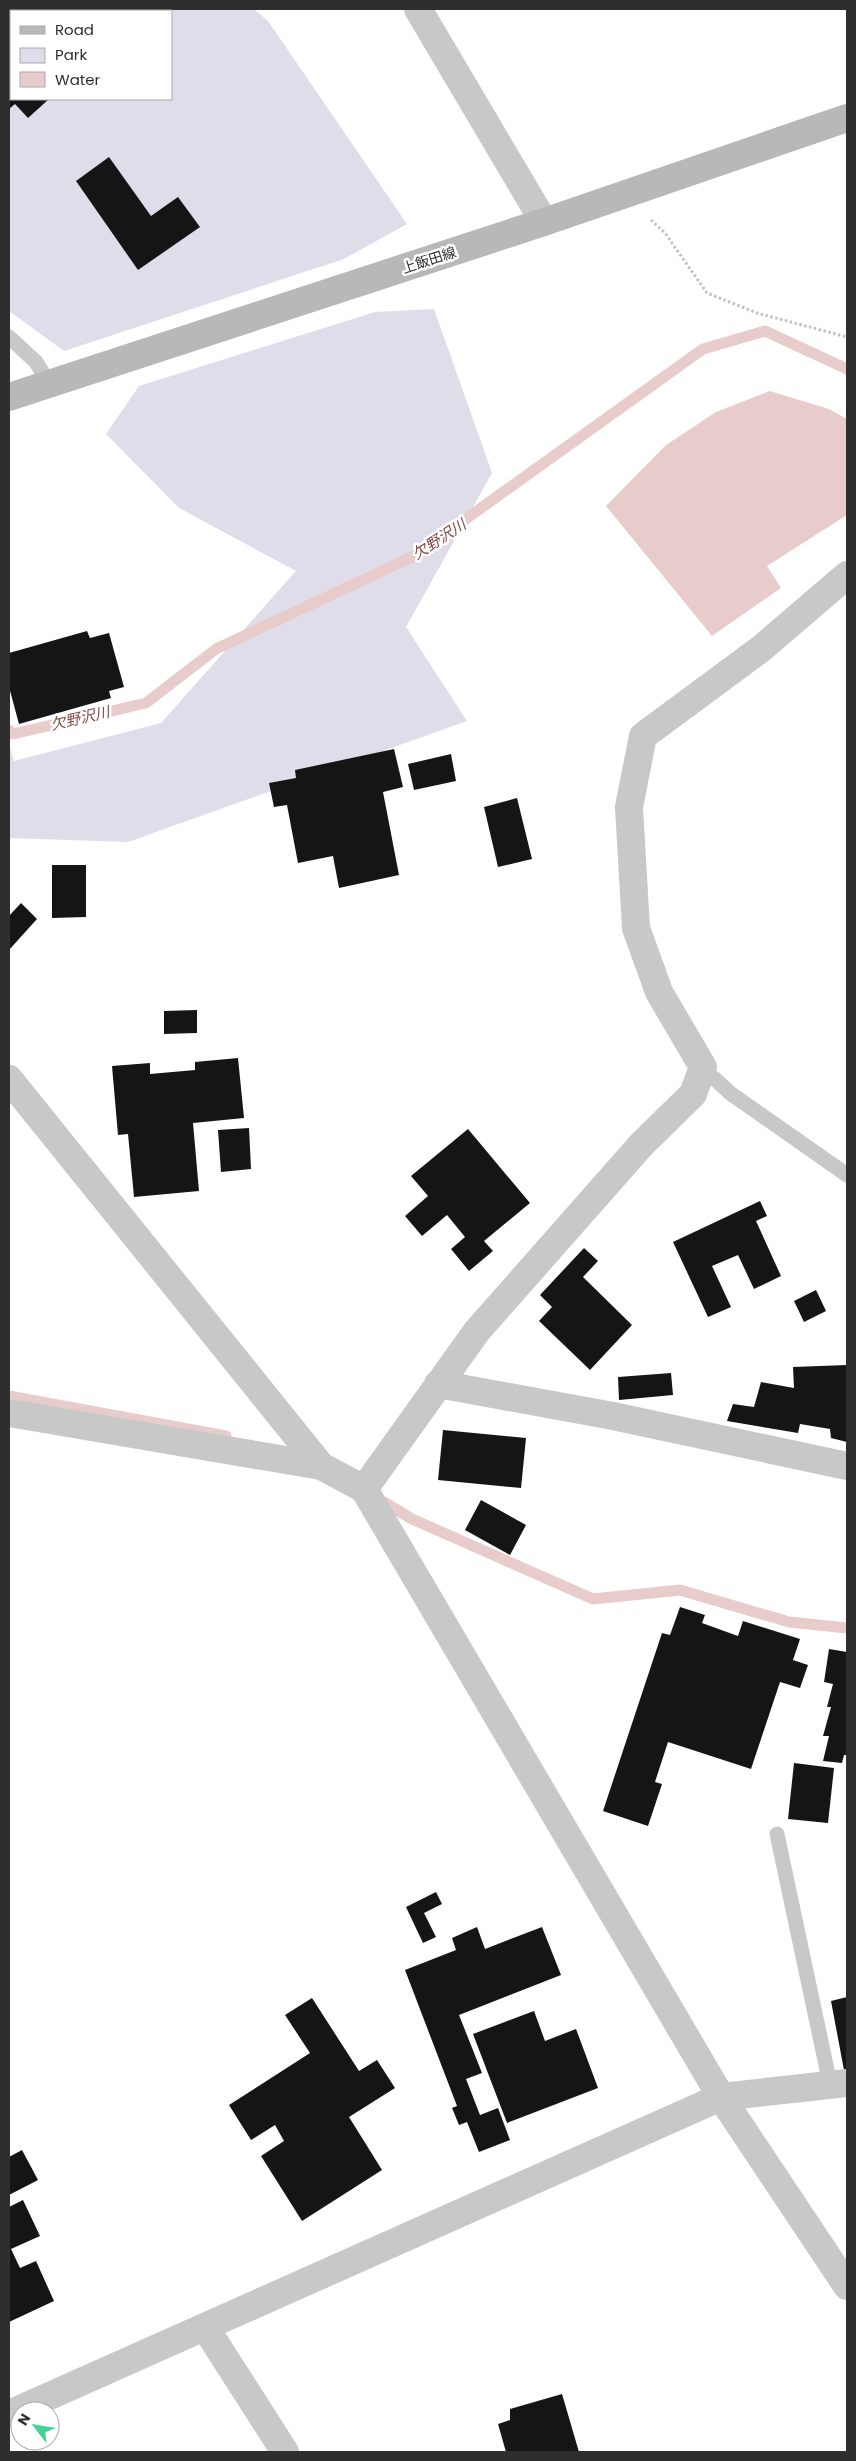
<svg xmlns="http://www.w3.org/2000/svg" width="856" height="2461" viewBox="0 0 856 2461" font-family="Poppins,'Noto Sans JP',sans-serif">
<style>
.green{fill:#dfddea;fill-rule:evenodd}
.water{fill:#e8cccb}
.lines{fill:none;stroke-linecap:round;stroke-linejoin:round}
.stream{stroke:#e8cccb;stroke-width:11}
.building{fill:#151515}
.path{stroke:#c2c2c2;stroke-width:3;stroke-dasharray:2.5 2.5;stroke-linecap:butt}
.lane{stroke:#c8c8c8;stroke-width:15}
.street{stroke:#c8c8c8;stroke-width:28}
.secondary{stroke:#b8b8b8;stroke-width:28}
.labels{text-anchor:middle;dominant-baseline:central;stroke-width:5;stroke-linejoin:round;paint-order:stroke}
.street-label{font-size:14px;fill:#2e2e2e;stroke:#fff}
.water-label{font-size:15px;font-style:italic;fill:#884644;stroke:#fff}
</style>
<rect width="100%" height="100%" fill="#fff"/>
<path class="green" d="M9 9H254L268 21 407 224 344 259 64 351 9 311ZM11 11H171V99H11Z
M434 309 492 473 406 627 467 721 128 842 9 838V744L14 761 161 723 296 571 179 508 106 434 139 386 375 312Z"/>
<path class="water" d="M770 391 829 409 847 419V515L767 566 781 588 712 636 606 506 666 445 716 412Z"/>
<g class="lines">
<path class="stream" d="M9 730 13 734 146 703 216 649 429 549 463 521 703 349 765 331 847 369
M9 1396 226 1436
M384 1502 412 1519 593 1599 680 1590 789 1622 847 1628"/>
</g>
<path class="building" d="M9 36 11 39V99H49L28 118 15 104 9 109Z
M109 157 151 216 178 197 200 227 138 270 76 181Z
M87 631 90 638 109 633 124 687 109 691 111 698 19 724 9 687V653Z
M394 749 403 787 383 792 399 875 339 888 333 856 298 863 287 805 274 807 269 783 296 778 295 770Z
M451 754 456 781 414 790 408 764Z
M517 798 532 859 498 867 484 807Z
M52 865H86V917L52 918Z
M21 903 37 919 9 950V916Z
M197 1010V1033L164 1034V1011Z
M238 1058 244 1118 193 1123 199 1191 134 1197 128 1134 118 1135 112 1066 150 1063V1074L195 1070V1062Z
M249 1128 251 1169 221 1172 218 1130Z
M468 1129 530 1203 484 1241 493 1251 469 1271 451 1249 465 1237 447 1215 422 1236 405 1216 428 1196 411 1176Z
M760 1201 767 1216 756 1221 781 1276 754 1289 738 1255 712 1266 731 1307 708 1317 673 1242Z
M584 1248 598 1261 583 1277 632 1325 590 1370 539 1321 552 1307 540 1295Z
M816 1290 826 1311 804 1322 794 1301Z
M847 1365V1442L831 1438 830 1429 800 1424 798 1433 727 1421 733 1404 754 1407 761 1382 794 1388 793 1367Z
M671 1373 673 1395 619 1400 618 1377Z
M443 1430 526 1438 521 1488 438 1480Z
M481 1500 526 1525 510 1555 465 1530Z
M680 1607 705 1615 702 1623 738 1636 743 1621 800 1639 793 1660 808 1665 800 1688 780 1682 751 1769 668 1742 655 1782 662 1784 648 1826 603 1811 662 1633 670 1635Z
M829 1649 847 1652V1755H844L842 1763 823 1761 829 1736H823L831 1707H827L833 1684 824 1682Z
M794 1763 834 1768 828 1823 788 1819Z
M436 1892 442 1904 424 1913 436 1937 423 1943 406 1907Z
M477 1927 485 1949 542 1927 561 1975 459 2015 482 2073 466 2079 480 2115 498 2108 510 2140 479 2152 467 2122 459 2125 452 2108 457 2106 405 1970 456 1950 452 1938Z
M847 1997V2069L844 2070 831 2001Z
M312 1998 359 2071 377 2060 395 2088 349 2117 382 2170 302 2221 261 2156 284 2141 275 2125 251 2140 229 2105 310 2053 285 2015Z
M534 2011 545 2041 576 2029 598 2088 507 2123 473 2034Z
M22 2150 38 2180 9 2195V2157Z
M23 2200 40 2236 11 2249 20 2268 36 2261 54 2301 9 2322V2207Z
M562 2394 579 2452H506L498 2424 510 2420V2409Z"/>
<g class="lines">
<path class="path" d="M651 220 665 233 707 293 757 313 847 337"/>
<path class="lane" d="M9 337 36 362 49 383
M700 1075 714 1078 730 1093 847 1175
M777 1834 830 2084"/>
<path class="street" d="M418 9 544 222
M9 1079 321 1466
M438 1384 613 1416 847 1466
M9 1413 321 1466 364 1489 721 2097 847 2286
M364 1489 477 1331 641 1145 693 1094 703 1067 659 992 636 928 629 807 643 736 762 648 847 575
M205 2327 285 2452
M9 2414 721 2097 847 2083"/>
<path class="secondary" d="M9 397 544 222 847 118"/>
</g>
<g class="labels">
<g class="street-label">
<text transform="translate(429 260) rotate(-18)">上飯田線</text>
</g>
<g class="water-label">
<text transform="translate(439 539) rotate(-33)">欠野沢川</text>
<text transform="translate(80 718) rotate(-13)">欠野沢川</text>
</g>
</g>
<rect width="856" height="2461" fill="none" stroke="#2e2e2e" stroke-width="20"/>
<rect x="10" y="10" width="162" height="90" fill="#ffffff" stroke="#ababab"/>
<rect x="20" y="26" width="25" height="8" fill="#b8b8b8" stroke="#ababab"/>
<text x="55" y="35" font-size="15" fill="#2e2e2e">Road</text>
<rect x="20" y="48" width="25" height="15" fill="#dfddea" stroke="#ababab"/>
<text x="55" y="60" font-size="15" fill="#2e2e2e">Park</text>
<rect x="20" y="72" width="25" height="15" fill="#e8cccb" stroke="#ababab"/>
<text x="55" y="85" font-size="15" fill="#2e2e2e">Water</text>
<g transform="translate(35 2426) rotate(301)"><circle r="24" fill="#ffffff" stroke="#ababab"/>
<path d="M0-4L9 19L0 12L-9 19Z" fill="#42d495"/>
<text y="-8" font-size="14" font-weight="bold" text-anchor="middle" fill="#2e2e2e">N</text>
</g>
</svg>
